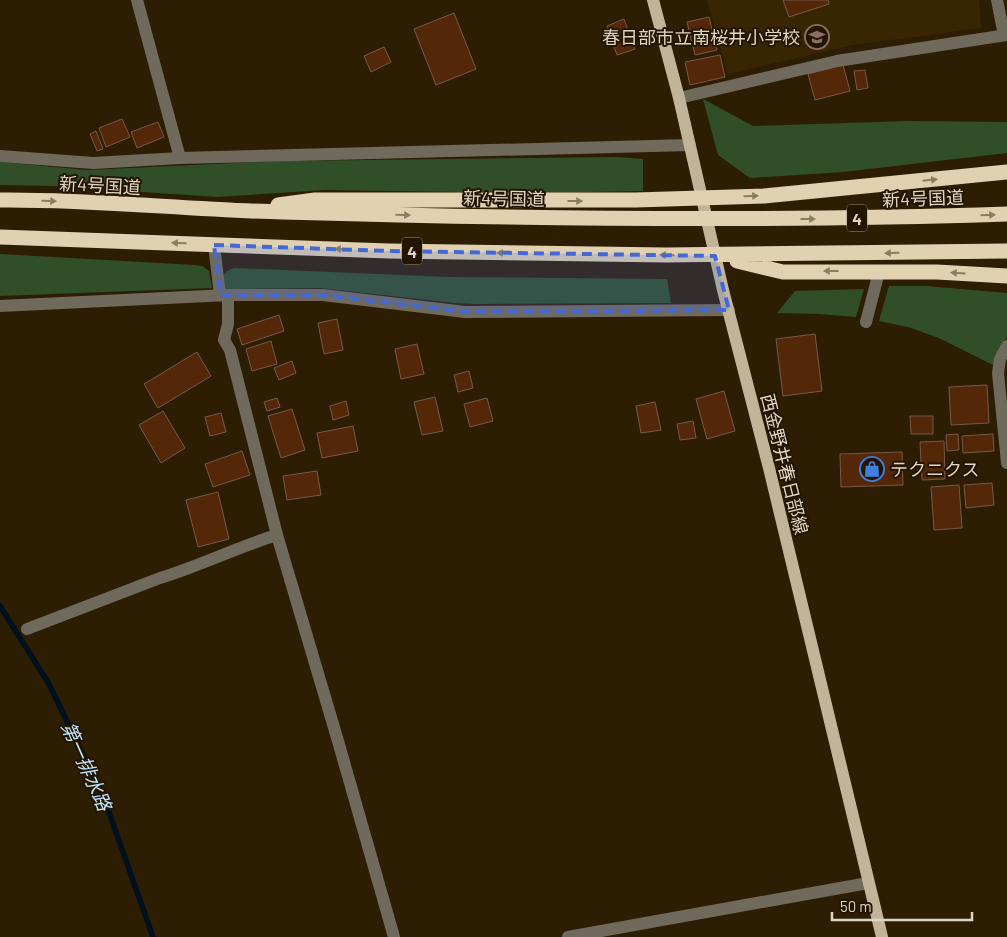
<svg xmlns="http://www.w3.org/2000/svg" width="1007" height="937" viewBox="0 0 1007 937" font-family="Barlow,'Noto Sans JP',sans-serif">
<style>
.built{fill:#382602}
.green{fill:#304f28}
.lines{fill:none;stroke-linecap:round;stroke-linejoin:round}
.stream{stroke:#00101c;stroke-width:5.5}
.building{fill:#532708;stroke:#775948}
.minor{stroke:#706a5d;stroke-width:12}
.major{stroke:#c1b499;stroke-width:12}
.highway{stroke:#e1d1b1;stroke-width:15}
.oneway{fill:#8c7c61}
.marked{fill:#4469d4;fill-opacity:0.2;stroke:#4469d4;stroke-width:4;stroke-dasharray:10 6;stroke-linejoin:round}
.labels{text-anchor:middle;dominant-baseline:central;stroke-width:4;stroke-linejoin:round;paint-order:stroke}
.shield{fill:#231500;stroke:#a79b8b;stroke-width:1}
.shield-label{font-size:16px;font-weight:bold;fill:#dfd5c6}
.poi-label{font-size:18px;fill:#dfd5c6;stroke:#231500;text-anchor:end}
.street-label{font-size:18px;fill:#dfd5c6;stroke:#231500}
.water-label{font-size:19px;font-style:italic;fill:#c2e6fe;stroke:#231500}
</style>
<rect width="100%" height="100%" fill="#2d1e03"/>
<path class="built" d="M707 0H979L981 28 853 45 728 74Z"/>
<path class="green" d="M703 99 753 126 908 121 1007 122V153L843 172 750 178 718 155Z
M618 157 643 159V191L530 193 325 190 217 197 54 186 0 185V162L87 170 279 161Z
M0 254 195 265 202 266 209 271 212 288 0 296Z
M234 268 448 277 667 279 671 303 477 304 455 303 320 288 225 289 221 279 227 271Z
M889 286H926L1007 293V337L999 350 995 366 939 338 908 327 879 321Z
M864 289 856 317 819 314 777 313 795 291Z"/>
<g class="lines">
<path class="stream" d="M0 606 49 684 105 801 153 937"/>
</g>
<path class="building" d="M783 0H828L829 4 789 17Z
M454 13 476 69 436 85 414 29Z
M709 17 717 50 695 55 687 22Z
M624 19 635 49 617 55 607 26Z
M384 47 391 62 371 72 364 56Z
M720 55 725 77 690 85 685 62Z
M843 65 850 91 815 100 808 74Z
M865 70 868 88 857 90 854 71Z
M122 119 130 137 106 147 99 128Z
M158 122 164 137 137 148 131 132Z
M96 131 103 149 97 151 90 134Z
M279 315 284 331 242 345 237 329Z
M337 319 343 350 324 354 318 323Z
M815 334 822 391 783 396 776 339Z
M271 341 277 364 252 371 246 349Z
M417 344 424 374 401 379 395 349Z
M197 352 211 376 158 408 144 384Z
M292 361 296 373 279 380 274 368Z
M469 371 473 388 458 392 454 375Z
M987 385 989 423 951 425 949 387Z
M724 391 735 431 707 439 696 399Z
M435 397 443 431 422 435 414 402Z
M277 398 280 407 267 411 264 402Z
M487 398 493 421 470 427 464 404Z
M346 401 349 415 333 420 330 406Z
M655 402 661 430 641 433 636 406Z
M292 409 305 450 281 458 268 416Z
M163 411 185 448 161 463 139 425Z
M221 413 226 432 210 436 205 417Z
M910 416H933V434H911Z
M693 421 696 438 680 440 677 424Z
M353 426 358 451 322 458 317 433Z
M958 434 959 450 947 451 946 435Z
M993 434 994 451 963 453 962 436Z
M944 441 945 479 922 480 920 442Z
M242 451 250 475 213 487 205 464Z
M902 452 903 485 841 487 840 454Z
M317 471 321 495 287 500 283 476Z
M992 483 994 505 966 508 964 485Z
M959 485 962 528 934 530 931 487Z
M218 492 229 539 198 547 186 500Z"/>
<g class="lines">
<path class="minor" d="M137 0 180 158
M997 0 1004 35
M679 98 837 61 1007 35
M0 156 93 163 180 158 690 145
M214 245 220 295
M228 295V324L224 340 230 350 277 535 338 741 394 937
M0 306 228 295H323L465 312 729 310
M866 322 879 272
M1007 346 1000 359 998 373 1007 463
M27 629 160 578C200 566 237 547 277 535
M568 937 868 883"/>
<path class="major" d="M653 0 679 98 723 290 769 468 882 937"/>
<path class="highway" d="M0 200C94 199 189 210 283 212 524 219 766 222 1007 214
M278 205 315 200H636L764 196 1007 172
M0 237 389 251 666 255 1007 251
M737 261 783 272H937L1007 276"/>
</g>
<defs><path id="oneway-solid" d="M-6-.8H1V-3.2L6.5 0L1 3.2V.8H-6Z" transform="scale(1.25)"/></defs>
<g class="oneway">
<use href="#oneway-solid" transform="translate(930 180) rotate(-6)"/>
<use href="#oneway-solid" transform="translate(751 196) rotate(-2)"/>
<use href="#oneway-solid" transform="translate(49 201) rotate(2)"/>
<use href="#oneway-solid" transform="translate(575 201)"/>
<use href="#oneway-solid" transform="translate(403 215) rotate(2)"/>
<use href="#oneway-solid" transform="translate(988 215) rotate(-2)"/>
<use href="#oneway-solid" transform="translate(808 219)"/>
<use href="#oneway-solid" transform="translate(179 243) rotate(-178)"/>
<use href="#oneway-solid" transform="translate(342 249) rotate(-178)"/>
<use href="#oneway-solid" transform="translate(504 253) rotate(-179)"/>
<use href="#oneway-solid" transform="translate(892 253) rotate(179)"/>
<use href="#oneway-solid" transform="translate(667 255) rotate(-179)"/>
<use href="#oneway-solid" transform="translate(831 271) rotate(180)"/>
<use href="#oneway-solid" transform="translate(958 273) rotate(-177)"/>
</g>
<path class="marked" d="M214 245 389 251 715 256 729 310 465 312 323 295H220Z"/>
<defs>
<symbol id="school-ring" viewBox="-11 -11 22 22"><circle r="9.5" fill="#231500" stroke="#8d6e63" stroke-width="1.5"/><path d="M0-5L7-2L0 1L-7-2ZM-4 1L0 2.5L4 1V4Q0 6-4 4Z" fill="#8d6e63"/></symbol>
<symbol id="shop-ring" viewBox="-11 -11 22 22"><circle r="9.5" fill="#231500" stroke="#3f7fe0" stroke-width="1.5"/><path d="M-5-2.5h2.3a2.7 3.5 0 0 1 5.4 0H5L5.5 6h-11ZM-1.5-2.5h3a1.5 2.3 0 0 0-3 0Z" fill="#3f7fe0"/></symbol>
</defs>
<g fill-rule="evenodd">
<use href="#school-ring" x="803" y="23" width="28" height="28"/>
<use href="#shop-ring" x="858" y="455" width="28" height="28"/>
</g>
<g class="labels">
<g class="shield">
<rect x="847" y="204.5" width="20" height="27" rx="4"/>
<rect x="402" y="237.5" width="20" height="27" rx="4"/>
</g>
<g class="shield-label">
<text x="857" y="218">4</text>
<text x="412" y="251">4</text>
</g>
<g class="poi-label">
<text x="800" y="37">春日部市立南桜井小学校</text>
<text x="890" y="469" text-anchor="start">テクニクス</text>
</g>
<g class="street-label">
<text transform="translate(100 185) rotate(3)">新4号国道</text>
<text transform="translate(504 198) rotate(1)">新4号国道</text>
<text transform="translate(923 198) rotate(-2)">新4号国道</text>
<text transform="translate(785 464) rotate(76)">西金野井春日部線</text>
</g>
<g class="water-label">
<text transform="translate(87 766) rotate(66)">第一排水路</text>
</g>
</g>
<path d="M832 912v8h140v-8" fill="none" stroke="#dfd5c6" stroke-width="2.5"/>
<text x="840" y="912" font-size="15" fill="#dfd5c6" stroke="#231500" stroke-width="4" paint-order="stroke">50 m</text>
</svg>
